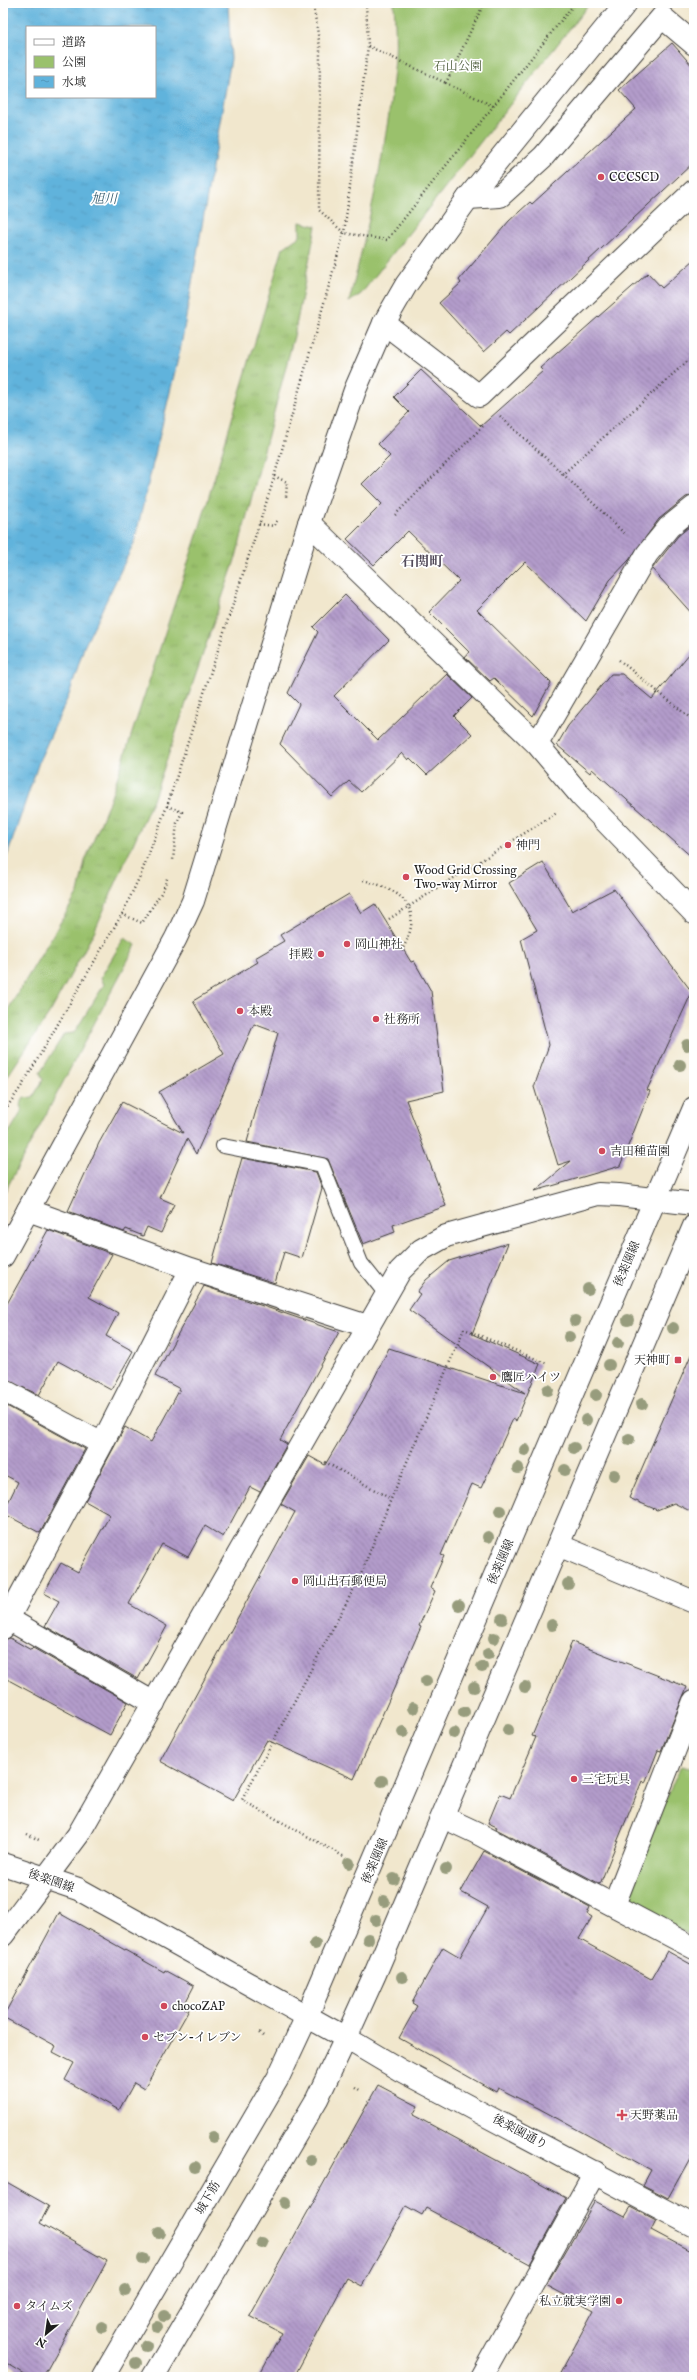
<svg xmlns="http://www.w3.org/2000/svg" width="697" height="2380" viewBox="0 0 697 2380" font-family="'IM FELL English','Noto Serif JP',serif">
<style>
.grass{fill:url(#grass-tufts);stroke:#5b6e44}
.park{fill:#9ac16c;stroke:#5b6e44}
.water{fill:url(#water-ripples);stroke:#3e687c;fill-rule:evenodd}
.building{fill:url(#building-back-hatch)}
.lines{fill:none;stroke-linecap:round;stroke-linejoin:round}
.service-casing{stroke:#3c3a37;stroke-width:16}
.minor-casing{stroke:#3c3a37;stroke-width:24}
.tertiary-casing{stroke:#3c3a37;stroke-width:24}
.secondary-casing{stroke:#3c3a37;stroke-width:24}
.path{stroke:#3c3a37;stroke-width:2.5;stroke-dasharray:1 3;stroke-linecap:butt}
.service{stroke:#fff;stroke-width:14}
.minor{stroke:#fff;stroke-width:22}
.tertiary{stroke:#fff;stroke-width:22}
.secondary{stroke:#fff;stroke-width:22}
.tree{fill:#979c7d}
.poi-dot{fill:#d1495b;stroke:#fff;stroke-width:1.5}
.labels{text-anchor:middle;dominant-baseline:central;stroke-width:3.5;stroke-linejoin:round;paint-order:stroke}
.park-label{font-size:12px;fill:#4e5e3c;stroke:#fff}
.poi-label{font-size:12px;fill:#1c1c1c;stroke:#fff;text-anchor:start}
.street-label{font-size:12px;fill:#1c1c1c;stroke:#fff}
.water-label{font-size:13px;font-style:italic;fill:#3b6072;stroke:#fff}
.quarter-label{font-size:14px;font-weight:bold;fill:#514959;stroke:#fff}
</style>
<defs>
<pattern id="grass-tufts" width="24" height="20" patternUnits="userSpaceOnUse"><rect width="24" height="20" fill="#9ac16c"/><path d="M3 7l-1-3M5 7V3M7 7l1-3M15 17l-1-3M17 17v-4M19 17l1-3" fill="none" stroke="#84a55d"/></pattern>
<pattern id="water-ripples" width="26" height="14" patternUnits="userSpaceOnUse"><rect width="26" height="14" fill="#60b3dc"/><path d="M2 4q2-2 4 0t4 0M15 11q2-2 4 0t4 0" fill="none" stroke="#5399bc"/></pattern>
<pattern id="building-back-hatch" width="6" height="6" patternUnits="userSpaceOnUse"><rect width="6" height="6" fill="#b39ccb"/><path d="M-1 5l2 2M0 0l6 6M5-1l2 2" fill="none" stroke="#917ea4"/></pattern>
</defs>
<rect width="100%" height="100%" fill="#fff"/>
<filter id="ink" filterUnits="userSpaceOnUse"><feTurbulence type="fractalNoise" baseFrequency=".025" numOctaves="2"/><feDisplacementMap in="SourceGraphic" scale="8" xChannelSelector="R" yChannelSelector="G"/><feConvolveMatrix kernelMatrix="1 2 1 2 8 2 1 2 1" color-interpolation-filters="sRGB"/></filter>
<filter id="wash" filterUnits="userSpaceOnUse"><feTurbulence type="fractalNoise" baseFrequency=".012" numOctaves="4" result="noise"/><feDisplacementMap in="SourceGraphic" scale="16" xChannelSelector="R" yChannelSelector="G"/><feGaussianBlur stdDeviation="0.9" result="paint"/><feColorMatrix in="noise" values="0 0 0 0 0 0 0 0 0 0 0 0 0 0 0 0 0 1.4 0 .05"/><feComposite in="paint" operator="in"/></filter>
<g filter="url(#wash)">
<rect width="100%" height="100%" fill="#f1e7cd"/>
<path class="grass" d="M300 222 316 226 294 336 236 557 154 797 94 932 51 1011 3 1083V1018L78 893 85 861 110 800 200 526 283 248 300 236Z"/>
<path class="park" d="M394 3H590L361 294 349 302C369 222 389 140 395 58 396 40 395 21 394 3Z
M124 938 136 945 3 1195V1132L10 1131 22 1111 20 1105 24 1098 33 1097 43 1080 40 1073 64 1034 74 1033 104 985 101 977Z
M681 1766 694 1769V1938L633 1905 628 1883Z"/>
<path class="water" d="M3 3H228L231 59 181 346 134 543 84 647 69 695 40 759 3 868ZM27 27H155V97H27Z"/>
<g id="blocks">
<path class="building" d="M672 43 694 68V162L509 335 506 332 484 352 439 303 461 283 459 280 509 221 530 202 532 204 636 109 619 90Z
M694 260V495L686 497 659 519 629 560 610 580 586 621 525 562 477 610 551 683 533 716 494 678 490 681 465 657 469 652 429 612 459 581 408 531 374 565 347 539 382 504 362 484 390 456 378 444 409 412 394 397 421 370 481 426 543 371 540 368 648 273 662 288Z
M694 523V616L652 569 678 536Z
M345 595 389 640 334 696 378 740 447 674 472 698 454 716 472 734 427 775 410 758 408 760 402 753 361 792 349 781 332 797 280 744 299 704 288 693 318 632 313 627Z
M694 648V859L592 769 590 773 557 745 568 726 611 674H622L652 699Z
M543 862 572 911 614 889 692 992 647 1090 650 1091 620 1166 535 1191 571 1161 558 1165 534 1087 549 1045 521 939 537 930 509 883Z
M349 894 361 913 375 904 411 962 414 961 431 991 444 1091 406 1100 446 1206 393 1225 395 1232 363 1244 328 1159 247 1142 278 1033 254 1024 196 1154 187 1139 160 1198 174 1204 161 1233 147 1227 143 1236 126 1229 124 1232 68 1211 99 1143 122 1102 183 1133 159 1092 224 1054 193 1001 258 962 255 958 284 941 280 935Z
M242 1158 316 1172 322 1188 302 1258 284 1252 275 1283 212 1263Z
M48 1230 112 1254 89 1297 118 1313 106 1336 133 1351 111 1390 58 1361 39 1395 3 1378V1311Z
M508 1243 472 1334 540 1364 516 1421 513 1419 481 1488 472 1484 441 1555 444 1556 430 1588 435 1591 419 1626 421 1627 354 1779 267 1740 233 1801 160 1761 295 1512 281 1504 309 1456 325 1465 364 1399 389 1348 525 1393 409 1310 420 1294 417 1292 426 1280 449 1261Z
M204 1286 339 1332 280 1440 287 1444 260 1492 250 1487 223 1537 205 1526 188 1557 162 1544 129 1604 167 1626 138 1679 45 1626 59 1601 44 1593 61 1563 78 1572 110 1515 85 1501 125 1427 151 1442 180 1389 155 1376Z
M694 1348V1513L674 1503 657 1510 629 1498Z
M3 1404 85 1449 40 1533 3 1513 18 1482 3 1474Z
M10 1638 31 1650 33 1648 128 1702 110 1735 3 1677V1640Z
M572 1642 687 1687 661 1751 658 1750 645 1783 642 1781 600 1884 496 1829 497 1827 488 1823 500 1794 510 1798 536 1737 532 1736Z
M484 1851 590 1907 587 1914 592 1917 579 1939 651 1979 667 1951 694 1966V2151L668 2198 643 2185 651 2170 540 2109 498 2088 496 2092 399 2038 417 2006 412 2003 443 1947 460 1957 488 1907 461 1892Z
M59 1913 164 1972 165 1970 194 1986 183 2007 189 2010 144 2089 134 2083 119 2110 65 2080 74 2063 53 2052 56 2046 3 2017Z
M378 2085 418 2106 413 2115 566 2198 530 2264 426 2208 422 2215 406 2206 362 2286 347 2278 294 2377H258L282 2333 250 2316Z
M3 2180 49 2206 40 2223 107 2261 43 2377H30L3 2361Z
M595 2201 625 2217 631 2207 656 2220 651 2230 694 2253V2377H558L594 2311 546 2285Z"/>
</g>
</g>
<g filter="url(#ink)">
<use href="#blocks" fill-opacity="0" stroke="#3c3a37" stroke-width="1"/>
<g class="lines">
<defs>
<path id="service" d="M223 1146 322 1165 361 1263 385 1293"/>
<path id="minor" d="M468 198 500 196 543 157 662 17 694 44
M384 323 479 396 694 191
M309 523 537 744 581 796 694 913
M537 744 647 554 669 527 694 507
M28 1210 191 1269 367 1326
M3 1390 102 1444
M558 1545 694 1602
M3 1616 154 1703
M3 1628 102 1444 191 1269
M443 1817 475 1832 694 1948
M614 1905 694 1701
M481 2377 595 2172"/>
<path id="tertiary" d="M3 1256 176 938 193 901 309 523 355 390 384 323 406 285 468 198 626 3
M3 1935 78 1835 400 1271 421 1250 446 1236 598 1194 619 1195 694 1204
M103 2377 278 2078 307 2016
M153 2377 317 2099 346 2038 400 2070 694 2226"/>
<path id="secondary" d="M3 1864 78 1889 346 2038 375 1974 694 1226
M307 2016 694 1108"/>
</defs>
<use href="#service" class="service-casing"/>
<use href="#minor" class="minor-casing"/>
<use href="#tertiary" class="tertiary-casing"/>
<use href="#secondary" class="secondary-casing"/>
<path class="path" d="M313 3 320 47 319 210 344 233 387 240 575 3
M484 3 446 83 493 106
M368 46 446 83
M500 416 563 474 694 355
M563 474 626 535
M274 476 287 482 286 497
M395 515 483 426
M259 524 274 526 278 519
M619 660 694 721
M167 806 182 812 177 823 173 860
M363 880C406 891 425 910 401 952
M122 914 142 923 163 890 168 876
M389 919 558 812
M3 1113 23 1084 122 914 141 874 167 806 271 488 344 233 368 46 366 3
M325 1462 391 1499
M27 1834 39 1840
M343 1856 242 1800 359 1579 391 1499 464 1329 548 1364
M259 2033 265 2037
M355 2087 361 2091"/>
<use href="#service" class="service"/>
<use href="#minor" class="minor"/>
<use href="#tertiary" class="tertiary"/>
<use href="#secondary" class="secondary"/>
</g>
<g class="tree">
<circle cx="687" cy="1045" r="6"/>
<circle cx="680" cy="1065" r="6"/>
<circle cx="588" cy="1289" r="6"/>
<circle cx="628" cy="1320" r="6"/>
<circle cx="575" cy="1321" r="6"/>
<circle cx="673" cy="1328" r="6"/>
<circle cx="569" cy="1337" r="6"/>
<circle cx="618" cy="1343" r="6"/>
<circle cx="609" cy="1365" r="6"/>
<circle cx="548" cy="1390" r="6"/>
<circle cx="596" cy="1395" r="6"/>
<circle cx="642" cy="1404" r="6"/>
<circle cx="586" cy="1420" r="6"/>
<circle cx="629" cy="1439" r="6"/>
<circle cx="574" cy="1448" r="6"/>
<circle cx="525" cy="1450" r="6"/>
<circle cx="518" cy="1468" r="6"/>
<circle cx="565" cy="1470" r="6"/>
<circle cx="614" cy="1475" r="6"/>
<circle cx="500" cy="1511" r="6"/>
<circle cx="488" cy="1537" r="6"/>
<circle cx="568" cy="1584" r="6"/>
<circle cx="459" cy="1605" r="6"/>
<circle cx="502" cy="1619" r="6"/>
<circle cx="552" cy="1625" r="6"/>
<circle cx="494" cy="1638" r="6"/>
<circle cx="488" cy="1654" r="6"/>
<circle cx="482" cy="1667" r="6"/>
<circle cx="426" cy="1681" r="6"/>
<circle cx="474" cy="1687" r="6"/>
<circle cx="525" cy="1687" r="6"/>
<circle cx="413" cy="1708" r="6"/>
<circle cx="464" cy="1712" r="6"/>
<circle cx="508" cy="1730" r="6"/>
<circle cx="403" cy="1732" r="6"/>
<circle cx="454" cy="1733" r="6"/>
<circle cx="382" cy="1781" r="6"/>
<circle cx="349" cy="1863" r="6"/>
<circle cx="446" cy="1869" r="6"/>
<circle cx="394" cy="1879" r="6"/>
<circle cx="384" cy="1901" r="6"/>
<circle cx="376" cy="1920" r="6"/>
<circle cx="368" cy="1939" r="6"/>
<circle cx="315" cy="1944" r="6"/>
<circle cx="402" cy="1977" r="6"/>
<circle cx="213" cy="2137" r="6"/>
<circle cx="311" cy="2160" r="6"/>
<circle cx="195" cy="2167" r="6"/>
<circle cx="285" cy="2203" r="6"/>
<circle cx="159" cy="2233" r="6"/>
<circle cx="262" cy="2243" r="6"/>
<circle cx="143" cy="2259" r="6"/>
<circle cx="125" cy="2290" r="6"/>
<circle cx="164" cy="2316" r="6"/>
<circle cx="102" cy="2327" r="6"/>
<circle cx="157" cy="2327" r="6"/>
<circle cx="146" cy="2346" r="6"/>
<circle cx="136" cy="2363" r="6"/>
</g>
</g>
<g class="poi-dot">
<circle cx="601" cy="177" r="4"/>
<circle cx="508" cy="845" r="4"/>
<circle cx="406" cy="877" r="4"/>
<circle cx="347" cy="944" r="4"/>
<circle cx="321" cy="954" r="4"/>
<circle cx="240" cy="1011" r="4"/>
<circle cx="376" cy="1019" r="4"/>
<circle cx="602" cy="1151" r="4"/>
<rect x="674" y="1356" width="8" height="8" rx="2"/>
<circle cx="493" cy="1377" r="4"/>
<circle cx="295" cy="1581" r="4"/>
<circle cx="574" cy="1779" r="4"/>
<circle cx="164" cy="2006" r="4"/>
<circle cx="145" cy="2037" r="4"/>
<path d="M620 2109h4v4h4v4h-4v4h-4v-4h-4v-4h4z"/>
<circle cx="619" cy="2301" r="4"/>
<circle cx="17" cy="2306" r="4"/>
</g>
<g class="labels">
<g class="park-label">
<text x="458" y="66">石山公園</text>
</g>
<g class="poi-label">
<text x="609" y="177">CCCSCD</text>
<text x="516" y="845">神門</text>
<text x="414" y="870">Wood Grid Crossing<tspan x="414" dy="14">Two-way Mirror</tspan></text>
<text x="355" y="944">岡山神社</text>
<text x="313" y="954" text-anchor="end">拝殿</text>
<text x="248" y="1011">本殿</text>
<text x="384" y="1019">社務所</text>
<text x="610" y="1151">吉田種苗園</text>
<text x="670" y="1360" text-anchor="end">天神町</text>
<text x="501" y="1377">鷹匠ハイツ</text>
<text x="303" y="1581">岡山出石郵便局</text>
<text x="582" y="1779">三宅玩具</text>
<text x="172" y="2006">chocoZAP</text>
<text x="153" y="2037">セブン-イレブン</text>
<text x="630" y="2115">天野薬品</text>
<text x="611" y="2301" text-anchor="end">私立就実学園</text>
<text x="25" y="2306">タイムズ</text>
</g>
<g class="street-label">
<text transform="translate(627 1264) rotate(-67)">後楽園線</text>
<text transform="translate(501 1562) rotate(-67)">後楽園線</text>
<text transform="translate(375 1861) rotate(-67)">後楽園線</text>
<text transform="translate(51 1881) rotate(19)">後楽園線</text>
<text transform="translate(520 2132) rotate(28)">後楽園通り</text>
<text transform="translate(208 2198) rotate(-60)">城下筋</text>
</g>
<g class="water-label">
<text x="104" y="199">旭川</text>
</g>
<g class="quarter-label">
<text x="422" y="562">石関町</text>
</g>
</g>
<rect width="697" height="2380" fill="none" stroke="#fff" stroke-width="16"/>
<rect x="26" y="26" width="130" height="72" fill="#ffffff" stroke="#a4a4a4"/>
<rect x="34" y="39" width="20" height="6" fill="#ffffff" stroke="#a4a4a4"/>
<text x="62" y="46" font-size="12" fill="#1c1c1c">道路</text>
<rect x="34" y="56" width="20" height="12" fill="#9ac16c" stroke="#a4a4a4"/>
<text x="62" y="66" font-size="12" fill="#1c1c1c">公園</text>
<rect x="34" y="76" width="20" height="12" fill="url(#water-ripples)" stroke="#a4a4a4"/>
<text x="62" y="86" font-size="12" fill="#1c1c1c">水域</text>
<g transform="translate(46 2334) rotate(209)" stroke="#ffffff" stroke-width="3" paint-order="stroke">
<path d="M0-3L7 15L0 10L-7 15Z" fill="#1c1c1c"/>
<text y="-6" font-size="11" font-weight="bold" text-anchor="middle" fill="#1c1c1c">N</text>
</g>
</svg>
